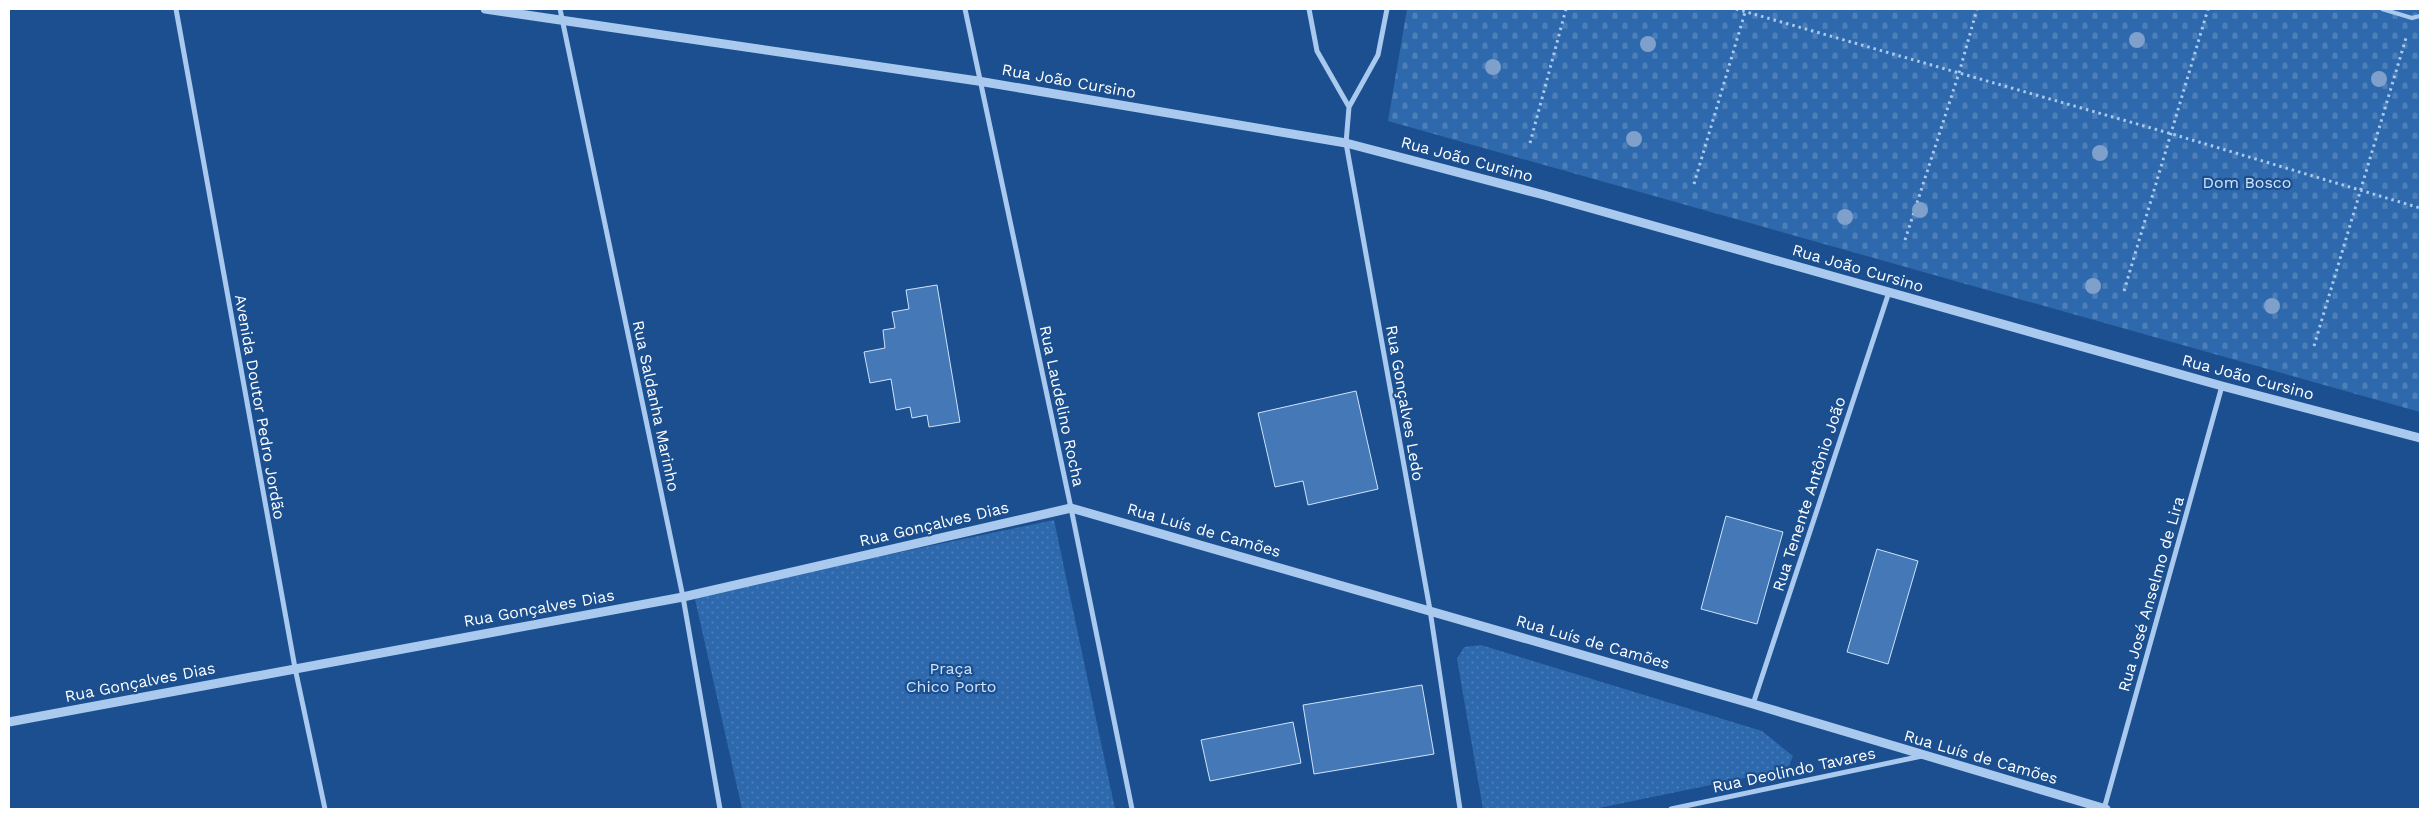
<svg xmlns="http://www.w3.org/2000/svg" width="2429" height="818" viewBox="0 0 2429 818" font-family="'Work Sans',sans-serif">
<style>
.cemetery{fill:url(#cemetery-stones)}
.park{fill:url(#park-dots)}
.building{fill:#4478b7;stroke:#cfe3fa}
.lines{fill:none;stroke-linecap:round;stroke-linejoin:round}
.path{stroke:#a9c9ee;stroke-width:3;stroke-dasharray:2.5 4;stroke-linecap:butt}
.service{stroke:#a9c9ee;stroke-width:4}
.minor{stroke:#a9c9ee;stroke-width:5}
.tertiary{stroke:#a9c9ee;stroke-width:9}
.tree{fill:#7ea0ca}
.labels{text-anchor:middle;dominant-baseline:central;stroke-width:4.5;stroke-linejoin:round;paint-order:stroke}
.street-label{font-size:16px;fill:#fff;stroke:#1b4f8f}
.park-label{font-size:16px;fill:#cfe3fa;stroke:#1b4f8f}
</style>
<defs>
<pattern id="cemetery-stones" width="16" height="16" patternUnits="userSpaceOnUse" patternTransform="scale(1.25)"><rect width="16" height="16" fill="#2e69ad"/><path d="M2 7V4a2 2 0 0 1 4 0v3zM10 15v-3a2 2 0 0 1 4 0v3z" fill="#4d80b9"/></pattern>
<pattern id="park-dots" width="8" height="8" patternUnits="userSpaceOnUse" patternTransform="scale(1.25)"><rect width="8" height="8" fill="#2e69ad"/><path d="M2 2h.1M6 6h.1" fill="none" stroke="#4d80b9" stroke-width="1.8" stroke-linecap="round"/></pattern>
</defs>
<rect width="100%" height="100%" fill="#1b4f8f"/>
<path class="cemetery" d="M1407 9H2420V412L1388 121Z"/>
<path class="park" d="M1054 520 1115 809H742L695 599H697L696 595Z
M1481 645 1762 731 1793 756 1789 766 1779 771 1594 809H1483L1457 659 1464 647Z"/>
<path class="building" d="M937 285 960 422 929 427 927 415 912 418 910 407 896 410 891 379 870 383 864 352 885 348 883 330 895 328 892 312 909 309 906 290Z
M1356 391 1378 489 1308 505 1303 481 1275 487 1258 413Z
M1726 516 1783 532 1757 624 1701 609Z
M1877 549 1918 561 1888 664 1847 652Z
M1422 685 1434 754 1314 774 1303 705Z
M1293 722 1301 763 1210 781 1201 740Z"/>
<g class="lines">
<path class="path" d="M1736 9 2172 134 2420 208
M1530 143 1566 9
M1694 184 1746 9
M1905 240 1959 73 1977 9
M2124 291 2208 9
M2314 346 2406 38"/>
<path class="service" d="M2382 9 2412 18 2420 16"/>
<path class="minor" d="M176 9 295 668 325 809
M560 9 683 597 720 809
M965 9 1071 508 1132 809
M1309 9 1317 51 1349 107 1346 143 1430 610 1460 809
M1349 107 1378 55 1387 9
M1753 704 1889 292
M1671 809 1922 756
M2104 809 2222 386"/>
<path class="tertiary" d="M485 9 978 81 1346 143 1544 195 2222 386 2420 438
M9 722 683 597 1071 508 1753 704 2106 809"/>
</g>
<g class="tree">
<circle cx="2137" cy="40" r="8"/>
<circle cx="1648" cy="44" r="8"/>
<circle cx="1493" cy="67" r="8"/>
<circle cx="2379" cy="79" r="8"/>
<circle cx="1634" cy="139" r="8"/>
<circle cx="2100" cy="153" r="8"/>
<circle cx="1920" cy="210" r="8"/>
<circle cx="1845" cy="217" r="8"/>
<circle cx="2093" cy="286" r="8"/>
<circle cx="2272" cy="306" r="8"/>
</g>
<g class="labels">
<g class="street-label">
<text transform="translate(1069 81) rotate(10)">Rua João Cursino</text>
<text transform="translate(1467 159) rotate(15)">Rua João Cursino</text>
<text transform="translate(1858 268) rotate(16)">Rua João Cursino</text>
<text transform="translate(2248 377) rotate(15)">Rua João Cursino</text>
<text transform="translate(1405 403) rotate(80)">Rua Gonçalves Ledo</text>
<text transform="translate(656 406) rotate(78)">Rua Saldanha Marinho</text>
<text transform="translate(1062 406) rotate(78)">Rua Laudelino Rocha</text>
<text transform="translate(260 407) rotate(80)">Avenida Doutor Pedro Jordão</text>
<text transform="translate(1809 494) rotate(-72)">Rua Tenente Antônio João</text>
<text transform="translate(934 524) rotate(-13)">Rua Gonçalves Dias</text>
<text transform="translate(1204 530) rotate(16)">Rua Luís de Camões</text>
<text transform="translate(2151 594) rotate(-74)">Rua José Anselmo de Lira</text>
<text transform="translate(539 608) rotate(-10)">Rua Gonçalves Dias</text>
<text transform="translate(1593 642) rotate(16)">Rua Luís de Camões</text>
<text transform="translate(140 682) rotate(-11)">Rua Gonçalves Dias</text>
<text transform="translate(1981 757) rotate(16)">Rua Luís de Camões</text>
<text transform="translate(1794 770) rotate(-12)">Rua Deolindo Tavares</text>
</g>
<g class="park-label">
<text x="2247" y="182">Dom Bosco</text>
<text x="951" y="668">Praça<tspan x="951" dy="18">Chico Porto</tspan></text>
</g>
</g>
<rect width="2429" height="818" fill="none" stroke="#ffffff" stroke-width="20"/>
</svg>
